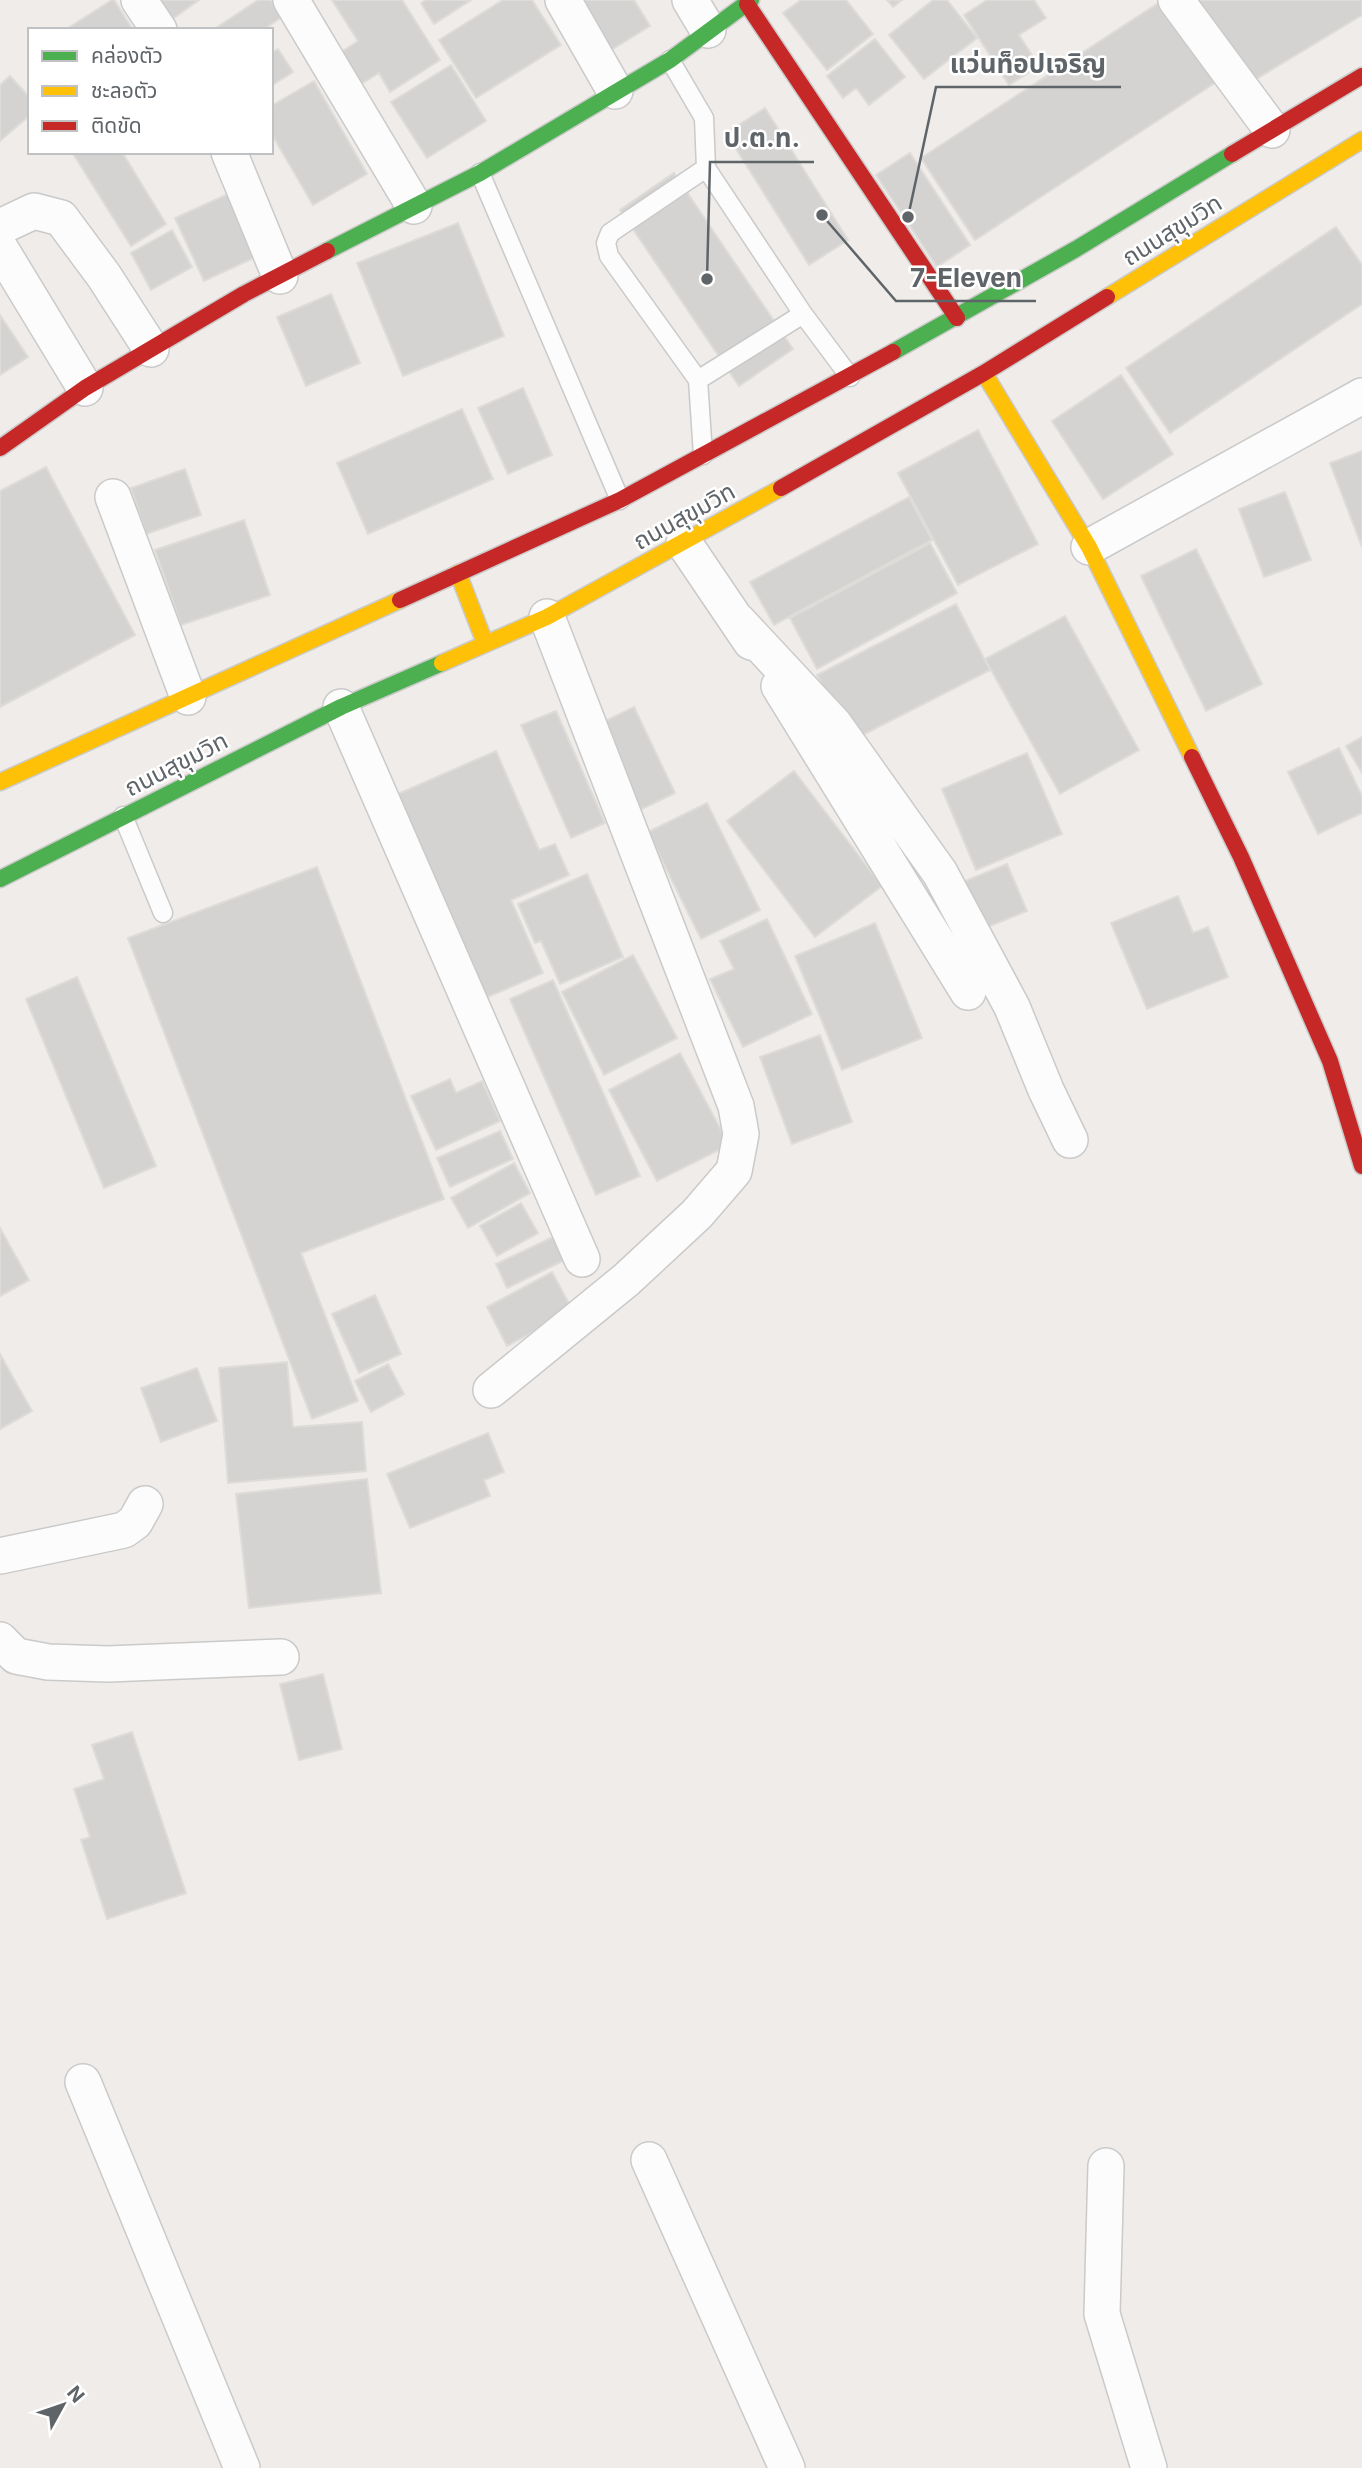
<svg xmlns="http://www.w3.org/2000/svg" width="1362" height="2468" viewBox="0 0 1362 2468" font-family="Inter,'Noto Sans Thai',sans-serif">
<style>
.building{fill:#d5d3d2;stroke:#dedcd8;stroke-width:2}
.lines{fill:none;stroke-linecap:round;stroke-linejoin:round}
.lane-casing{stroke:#cacaca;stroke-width:21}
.street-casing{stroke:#cacaca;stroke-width:38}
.fast-casing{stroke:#cacaca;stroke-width:19}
.slow-casing{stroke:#cacaca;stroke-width:19}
.jam-casing{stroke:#cacaca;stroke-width:19}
.lane{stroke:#fdfcfc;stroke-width:18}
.street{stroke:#fdfcfc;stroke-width:35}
.fast{stroke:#4caf50;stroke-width:16}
.slow{stroke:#ffc107;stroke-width:16}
.jam{stroke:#c62828;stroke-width:16}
.labels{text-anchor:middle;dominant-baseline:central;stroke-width:5;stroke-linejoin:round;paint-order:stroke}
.street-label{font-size:24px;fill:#5e6468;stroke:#fff}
.leader{fill:none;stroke:#5e6468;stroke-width:2.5}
.callout-dot{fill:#5e6468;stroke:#fff;stroke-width:2.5}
.callout-label{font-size:26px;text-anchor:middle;font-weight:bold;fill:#5e6468;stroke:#fff;stroke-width:5;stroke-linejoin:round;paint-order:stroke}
</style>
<rect width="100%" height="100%" fill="#efece9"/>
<path class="building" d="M114 0 133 30H65L112 0Z
M156 0H199L171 20Z
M258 0H271L282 17 263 30H213Z
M332 0H402L440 60 390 92 379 73 358 86 338 54 358 41Z
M426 0H471L434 24 421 3Z
M503 0H532L561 45 476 98 439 40Z
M575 0H634L650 26 608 52Z
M801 0H846L873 34 827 70 783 13Z
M887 0H902L893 7Z
M933 0H947L977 38 924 79 889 35Z
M987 0H1034L1046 18 1019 35 1039 66 1009 85 964 15Z
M1163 0 1218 81 975 240 921 158Z
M1197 0H1362V15L1248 84Z
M875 39 905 77 869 105 856 88 843 98 827 76Z
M278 49 293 72 271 86V53Z
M451 65 486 121 427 158 391 102Z
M10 76 30 98V115L0 141V85Z
M314 81 367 174 313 205 271 133V106Z
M765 108 848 240 809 265 726 133Z
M72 152H122L166 224 131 246Z
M910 153 970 245 937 267 876 175Z
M674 173 793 349 739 386 620 210Z
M228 194 256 257 204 281 175 218Z
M458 223 504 336 403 376 357 263Z
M1336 227 1362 265V304L1170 433 1126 368Z
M172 230 192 267 151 290 131 253Z
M331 294 360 363 306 386 277 317Z
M0 315 28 357 0 375Z
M1121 375 1173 454 1103 499 1052 421Z
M523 388 552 455 508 474 478 408Z
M462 409 493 479 368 534 337 463Z
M978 430 1038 544 958 585 898 473Z
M1362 451V547L1330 463Z
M46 467 135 635 0 707V491Z
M185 469 201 515 146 534 131 488Z
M1285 492 1311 560 1264 577 1239 509Z
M909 497 932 540 774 625 750 582Z
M244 520 270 595 181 625 155 550Z
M930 543 957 593 817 669 790 618Z
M1196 549 1262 684 1206 711 1141 576Z
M956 604 990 670 851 741 817 675Z
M1065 616 1139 750 1060 794 985 659Z
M634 707 675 793 638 811 597 725Z
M556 711 605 823 571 838 521 725Z
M1362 737V773L1346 746Z
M1339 748 1362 796V813L1318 834 1288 772Z
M496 751 539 850 555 844 569 875 511 900 543 973 481 1000 391 797Z
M1027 753 1062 834 976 870 942 789Z
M794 771 882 886 815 937 727 821Z
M707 803 760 910 701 939 648 832Z
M1007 864 1027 911 980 930 960 883Z
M317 867 444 1199 301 1253 358 1401 312 1419 128 938Z
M587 874 623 957 560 984 541 941 535 943 518 904Z
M1178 896 1193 933 1208 927 1228 977 1147 1009 1111 923Z
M767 919 812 1014 743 1047 710 979 734 969 720 941Z
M875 923 922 1038 842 1070 795 956Z
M633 955 677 1038 604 1075 562 992Z
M77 977 156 1166 104 1188 26 999Z
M553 980 640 1176 596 1195 510 999Z
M820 1035 852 1122 792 1144 760 1057Z
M680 1053 729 1145 657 1181 609 1090Z
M450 1079 456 1093 482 1081 500 1121 436 1150 411 1096Z
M500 1131 513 1159 450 1187 437 1158Z
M514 1163 530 1193 468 1228 451 1198Z
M521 1203 538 1233 497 1256 480 1226Z
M0 1228 29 1280 0 1296Z
M557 1235 569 1258 507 1288 496 1264Z
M552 1272 573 1311 507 1346 487 1307Z
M375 1295 401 1354 359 1373 332 1314Z
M0 1354 32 1411 0 1429Z
M287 1362 293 1427 362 1422 366 1471 228 1483 219 1368Z
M388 1364 404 1394 371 1412 355 1381Z
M197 1368 217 1421 161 1442 141 1388Z
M488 1433 504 1472 484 1480 490 1496 410 1528 387 1474Z
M367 1479 381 1593 249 1608 236 1494Z
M323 1674 342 1749 299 1760 280 1684Z
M132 1732 186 1893 107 1919 81 1840 90 1837 74 1789 104 1779 92 1745Z"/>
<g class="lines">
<defs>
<path id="lane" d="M670 60 704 118 706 168 803 314 850 377
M480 173 620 500
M698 380 803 314
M703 455 698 380 609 256 606 243 610 233 706 168
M123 816 163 913"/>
<path id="street" d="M139 0 159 30
M291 0 414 206
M563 0 615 91
M690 0 708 30
M1176 0 1272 130
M229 152 280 276
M0 227 34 211 61 218 104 276 151 349
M0 248 85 388
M113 497 188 697
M684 543 751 642
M1089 547 1362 396
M738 621 834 724 940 873 1012 1007 1046 1090 1070 1140
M779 686 968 992
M341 707 582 1259
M491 1390 626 1280 697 1214 734 1171 741 1134 736 1106 547 617
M0 1556 124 1530 135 1522 145 1504
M0 1640 16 1656 48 1662 108 1664 281 1657
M83 2082 242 2468
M649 2160 787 2468
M1106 2166 1102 2314 1149 2468"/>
<path id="fast" d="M327 251 480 173 670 60 751 0
M893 352 1076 249 1232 154
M0 879 341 707 442 663"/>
<path id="slow" d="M1107 297 1362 140
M984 373 1089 547 1192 757
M458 573 485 643
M442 663 547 617 781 488
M0 782 400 600"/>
<path id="jam" d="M747 4 957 318
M1232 154 1362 76
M0 448 85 388 244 294 327 251
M781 488 984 373 1107 297
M400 600 620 500 893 352
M1192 757 1241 857 1330 1061 1362 1166"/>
</defs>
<use href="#lane" class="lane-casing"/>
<use href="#street" class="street-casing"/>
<use href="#fast" class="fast-casing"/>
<use href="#slow" class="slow-casing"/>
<use href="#jam" class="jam-casing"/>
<use href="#lane" class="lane"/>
<use href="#street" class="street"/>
<use href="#fast" class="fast"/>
<use href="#slow" class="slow"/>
<use href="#jam" class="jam"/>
</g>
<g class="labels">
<g class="street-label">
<text transform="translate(1172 230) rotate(-32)">ถนนสุขุมวิท</text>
<text transform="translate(684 516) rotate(-29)">ถนนสุขุมวิท</text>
<text transform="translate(176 764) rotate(-27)">ถนนสุขุมวิท</text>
</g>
</g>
<path class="leader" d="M908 217L936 87H1121M707 279L710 162H814M822 215L896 301H1036"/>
<g class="callout-dot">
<circle cx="908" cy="217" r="7"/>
<circle cx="707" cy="279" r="7"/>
<circle cx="822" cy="215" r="7"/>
</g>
<g class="callout-label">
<text x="1028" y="73">แว่นท็อปเจริญ</text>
<text x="762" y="147">ป.ต.ท.</text>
<text x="966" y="287">7-Eleven</text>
</g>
<rect x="28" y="28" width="245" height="126" fill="#ffffff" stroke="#bfc1c3" stroke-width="2"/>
<rect x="42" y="51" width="35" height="10" fill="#4caf50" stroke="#bfc1c3" stroke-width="2"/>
<text x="91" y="63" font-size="21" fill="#5e6468">คล่องตัว</text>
<rect x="42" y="86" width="35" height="10" fill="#ffc107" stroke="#bfc1c3" stroke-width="2"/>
<text x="91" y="98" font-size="21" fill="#5e6468">ชะลอตัว</text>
<rect x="42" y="121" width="35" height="10" fill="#c62828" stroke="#bfc1c3" stroke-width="2"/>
<text x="91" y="133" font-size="21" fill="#5e6468">ติดขัด</text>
<g transform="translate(63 2405) rotate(50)" stroke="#ffffff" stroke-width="5" paint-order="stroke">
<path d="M0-5L12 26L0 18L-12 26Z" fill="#5e6468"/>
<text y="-10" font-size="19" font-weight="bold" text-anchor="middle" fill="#5e6468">N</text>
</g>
</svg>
